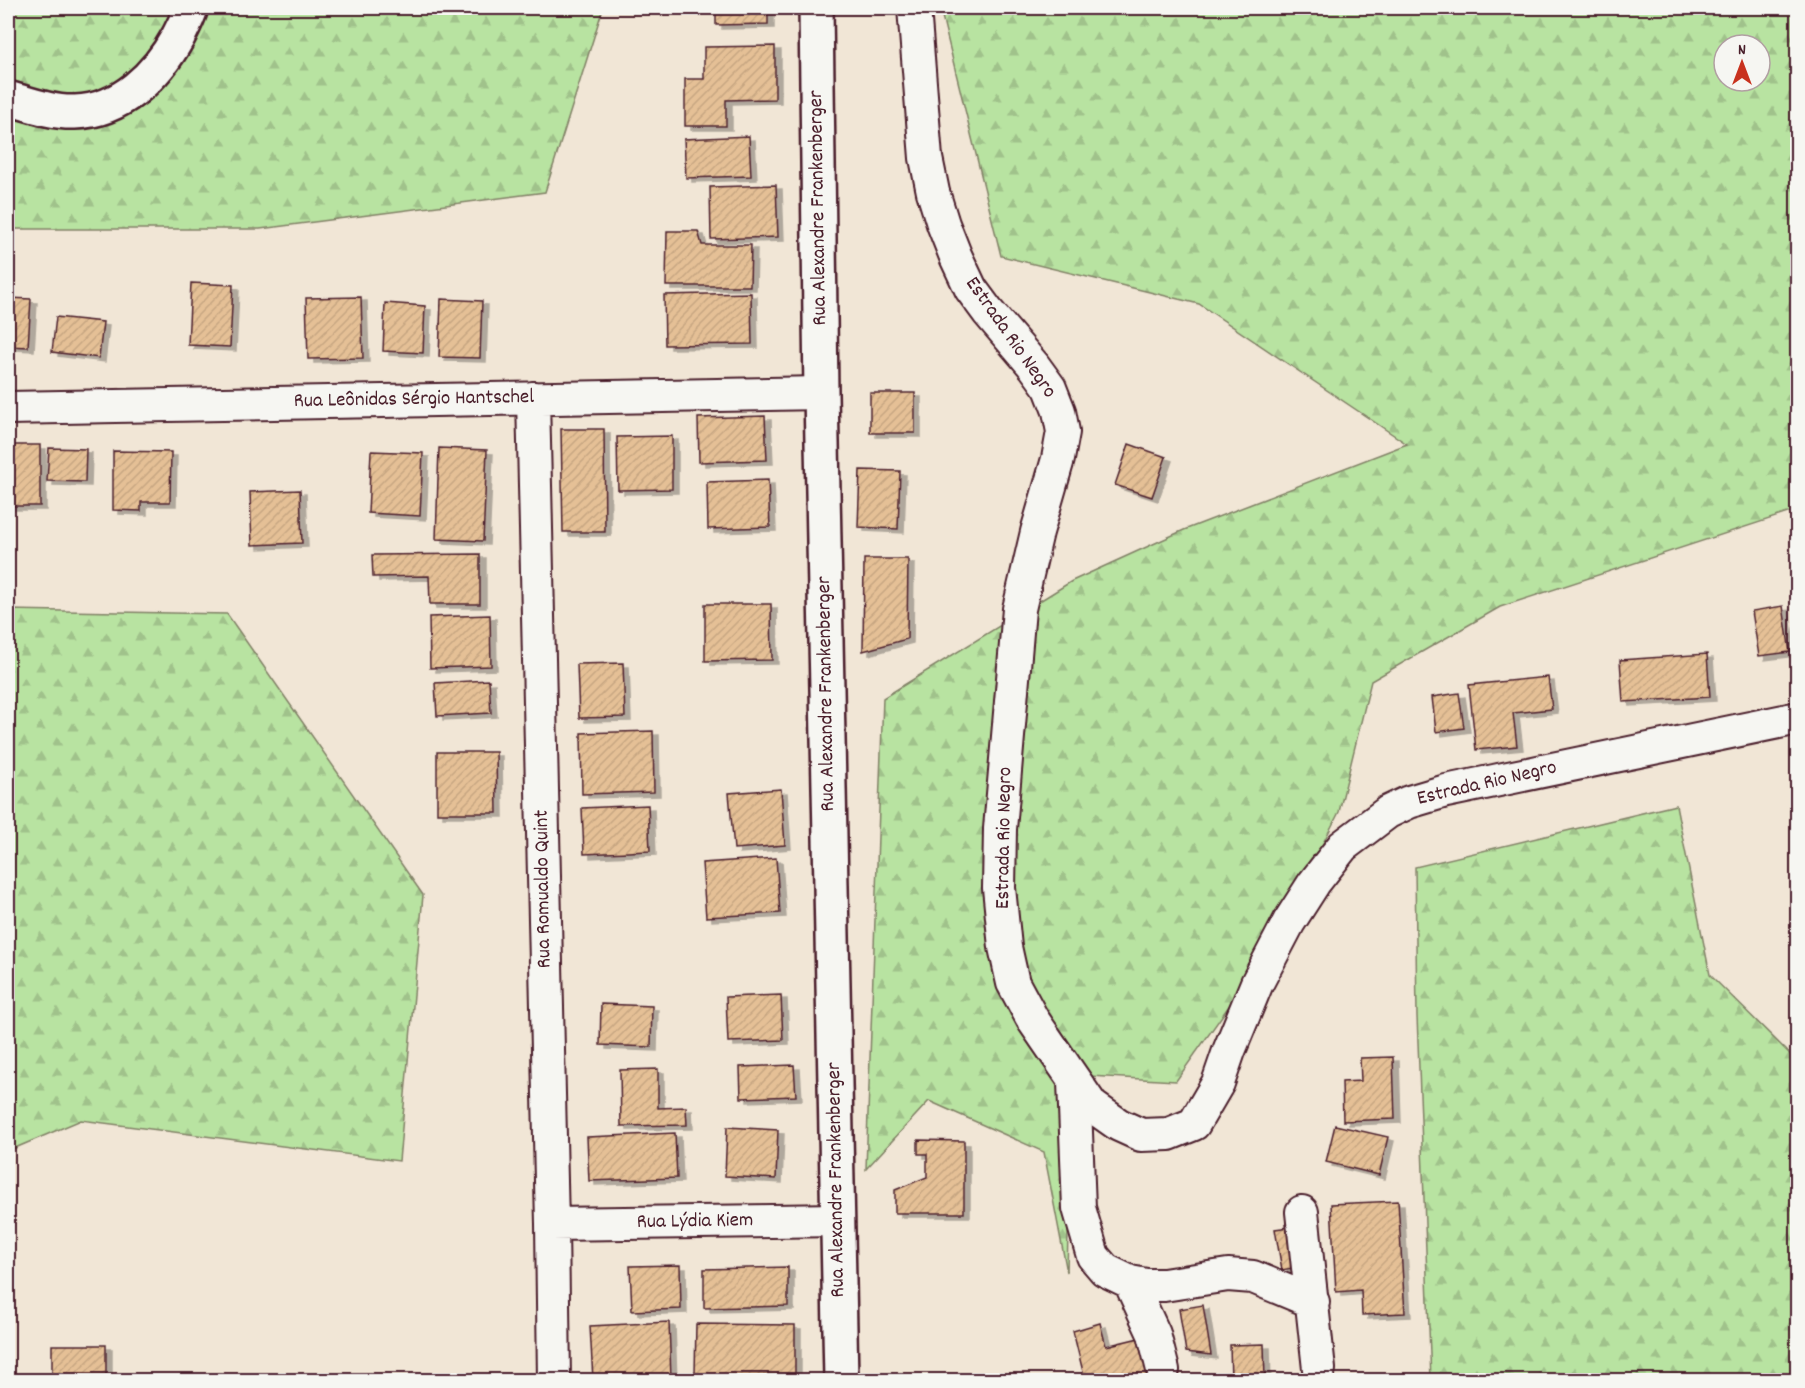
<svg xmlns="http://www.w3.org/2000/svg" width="1805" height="1388" viewBox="0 0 1805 1388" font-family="Dekko,sans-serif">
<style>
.forest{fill:url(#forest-firs);stroke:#818166;stroke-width:1.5;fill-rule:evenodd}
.building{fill:url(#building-hatch);stroke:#4a1f2b;stroke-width:1.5;filter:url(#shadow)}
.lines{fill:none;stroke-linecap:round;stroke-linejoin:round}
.street-casing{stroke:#4a1f2b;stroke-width:36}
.secondary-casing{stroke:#4a1f2b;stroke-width:38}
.street{stroke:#f6f6f2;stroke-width:32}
.secondary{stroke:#f6f6f2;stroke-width:33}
.labels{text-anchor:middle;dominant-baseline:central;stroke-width:4.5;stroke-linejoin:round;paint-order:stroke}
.street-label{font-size:21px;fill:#4a1f2b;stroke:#f6f6f2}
</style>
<defs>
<pattern id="forest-firs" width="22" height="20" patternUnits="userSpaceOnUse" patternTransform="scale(1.5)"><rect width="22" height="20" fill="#b8e3a1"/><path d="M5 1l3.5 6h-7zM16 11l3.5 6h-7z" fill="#a0c28b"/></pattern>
<pattern id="building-hatch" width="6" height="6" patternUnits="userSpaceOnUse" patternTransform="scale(1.5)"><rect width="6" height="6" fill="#e5c096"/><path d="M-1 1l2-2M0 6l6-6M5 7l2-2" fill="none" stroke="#c6a581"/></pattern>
<filter id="shadow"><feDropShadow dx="6" dy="4" stdDeviation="0" flood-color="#0004"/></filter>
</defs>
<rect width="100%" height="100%" fill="#f1e6d6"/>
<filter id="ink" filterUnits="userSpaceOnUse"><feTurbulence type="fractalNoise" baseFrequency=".0167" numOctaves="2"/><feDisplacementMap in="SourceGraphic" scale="12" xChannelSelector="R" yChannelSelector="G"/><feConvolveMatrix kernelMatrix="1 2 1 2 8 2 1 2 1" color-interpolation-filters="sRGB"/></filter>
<g filter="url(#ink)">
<path class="forest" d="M8 8H603L545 192 260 229H8Z
M940 8H1797V510L1500 607 1371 681 1339 812 1267 952 1176 1081 1072 1075 1067 1272 1044 1152 929 1101 866 1169 883 698 1072 581 1184 530 1407 444 1199 304 1001 256ZM1724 45H1760V81H1724Z
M8 610 227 614 423 895 399 1161 81 1120 8 1151Z
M1676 805 1710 975 1795 1059H1797V1380H1431L1417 1016 1415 867Z"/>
<path class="building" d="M716 8H768V24L716 25Z
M775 46V99L726 100V126H685V79H704V47Z
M749 136 751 176 686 178 684 139Z
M776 185 778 237 711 239 710 187Z
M667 231H698L702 245H751L750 286H666Z
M191 283 233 285 230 347 188 345Z
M751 293 752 344 665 345 664 295Z
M361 297 363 358 308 359 306 298Z
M8 298 31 299 28 347 8 346Z
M441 299 482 301 480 358 439 357Z
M385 303 425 306 423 353 383 351Z
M56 317 103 322 99 358 52 352Z
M870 393H915V433H870Z
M765 416 767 460 699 462 698 418Z
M561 429H604L605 532H563Z
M672 436V489L618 490 617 437Z
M1129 444 1166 457 1152 497 1115 485Z
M8 445H40V506H8Z
M49 448 86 449 85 482 47 481Z
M439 448 487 450 483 541 436 539Z
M113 451 171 452 170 502H141V511L113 510Z
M371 451 423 453 420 516 368 513Z
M860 470 900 471 898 529 858 527Z
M768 480 770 527 708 529 707 482Z
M300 490 302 543 252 545 250 492Z
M480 554V604H430L429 576 373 577 372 555Z
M864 559H908L907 639 863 651Z
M705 604H771L772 660 705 661Z
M1783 606 1790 652 1759 656 1752 611Z
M490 615 491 666 430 668 429 617Z
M1707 654 1710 697 1623 702 1620 660Z
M623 663 625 717 579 718 577 664Z
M1548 677 1552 709 1513 713 1517 746 1476 750 1469 685Z
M489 680 491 713 437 716 435 683Z
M1459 693 1464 728 1436 732 1432 697Z
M653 731 654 792 582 794 581 733Z
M437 752H496L497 813H437Z
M781 789 785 845 734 849 729 793Z
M648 805 650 851 584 854 582 808Z
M776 858 780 913 706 917 702 863Z
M781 995 783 1040 728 1042 726 997Z
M601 1004 652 1006 651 1047 600 1045Z
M1393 1057 1395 1119 1343 1121 1342 1082 1361 1081 1360 1058Z
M794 1065 796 1096 741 1098 740 1067Z
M658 1069V1108L686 1107 687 1125 621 1126 620 1070Z
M1335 1125 1388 1137 1379 1175 1326 1162Z
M727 1127 778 1130 776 1179 725 1176Z
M675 1133 677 1178 589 1181 587 1137Z
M918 1140 964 1141V1213H895V1190L927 1177V1154H918Z
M1398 1201 1405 1313 1362 1315 1361 1290 1336 1292 1331 1204Z
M1297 1226 1304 1266 1282 1270 1275 1229Z
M680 1265 681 1309 632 1311 630 1266Z
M788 1267V1306L704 1308V1269Z
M1203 1305 1211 1355 1186 1352 1179 1309Z
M669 1322 671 1378 593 1380 590 1326Z
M1100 1323 1106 1346 1139 1338 1148 1376 1128 1380H1085L1073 1331Z
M696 1324 795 1325V1375L741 1376 695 1374Z
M1264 1344 1265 1380H1231L1230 1345Z
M52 1345H106V1376H52Z
M795 1375V1380H741V1376Z"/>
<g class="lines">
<defs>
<path id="street" d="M914 8 926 158 933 192 943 224 956 257 971 289 988 312 1034 366 1050 388 1059 411 1063 432 1058 459 1037 532 1019 609 1000 829 999 888 1005 947 1013 983 1033 1020 1092 1106 1119 1125 1141 1135 1169 1134 1194 1124 1218 1083 1229 1051 1257 983 1289 922 1314 883 1343 846 1388 812 1409 802 1446 791 1798 718
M533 398 552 1224 554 1380
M8 408 821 393
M1074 1082 1079 1208 1093 1256 1105 1270 1130 1282 1146 1285H1164L1228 1275 1253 1277 1313 1302
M1302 1212 1319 1369
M552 1224 838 1220
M1130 1282 1154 1334 1163 1370"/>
<path id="secondary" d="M816 8 821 393 841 1380
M8 98C29 104 53 113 75 112 121 111 157 75 178 37 183 27 188 18 191 8"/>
</defs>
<use href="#street" class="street-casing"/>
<use href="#secondary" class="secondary-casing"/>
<use href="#street" class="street"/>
<use href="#secondary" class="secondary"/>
</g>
</g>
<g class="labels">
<g class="street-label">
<text transform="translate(819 208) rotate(-91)">Rua Alexandre Frankenberger</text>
<text transform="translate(1010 338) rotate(55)">Estrada Rio Negro</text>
<text transform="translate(414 400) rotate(-1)">Rua Leônidas Sérgio Hantschel</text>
<text transform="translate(827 694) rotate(-91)">Rua Alexandre Frankenberger</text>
<text transform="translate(1487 784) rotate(-13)">Estrada Rio Negro</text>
<text transform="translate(1005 838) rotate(-89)">Estrada Rio Negro</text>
<text transform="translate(544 889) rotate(-91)">Rua Romualdo Quint</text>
<text transform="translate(837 1180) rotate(-91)">Rua Alexandre Frankenberger</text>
<text transform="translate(695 1222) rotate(-1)">Rua Lýdia Kiem</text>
</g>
</g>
<rect width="1805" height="1388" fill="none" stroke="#f6f6f2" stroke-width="30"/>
<rect x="15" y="15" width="1775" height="1358" fill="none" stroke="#4a1f2b" stroke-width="2" filter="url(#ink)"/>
<g transform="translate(1742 63)"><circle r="28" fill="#f6f6f2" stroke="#b1a0a2" stroke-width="1.5"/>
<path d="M0-4.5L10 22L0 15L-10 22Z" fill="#c8321e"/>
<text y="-9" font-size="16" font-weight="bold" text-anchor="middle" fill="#4a1f2b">N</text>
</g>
</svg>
